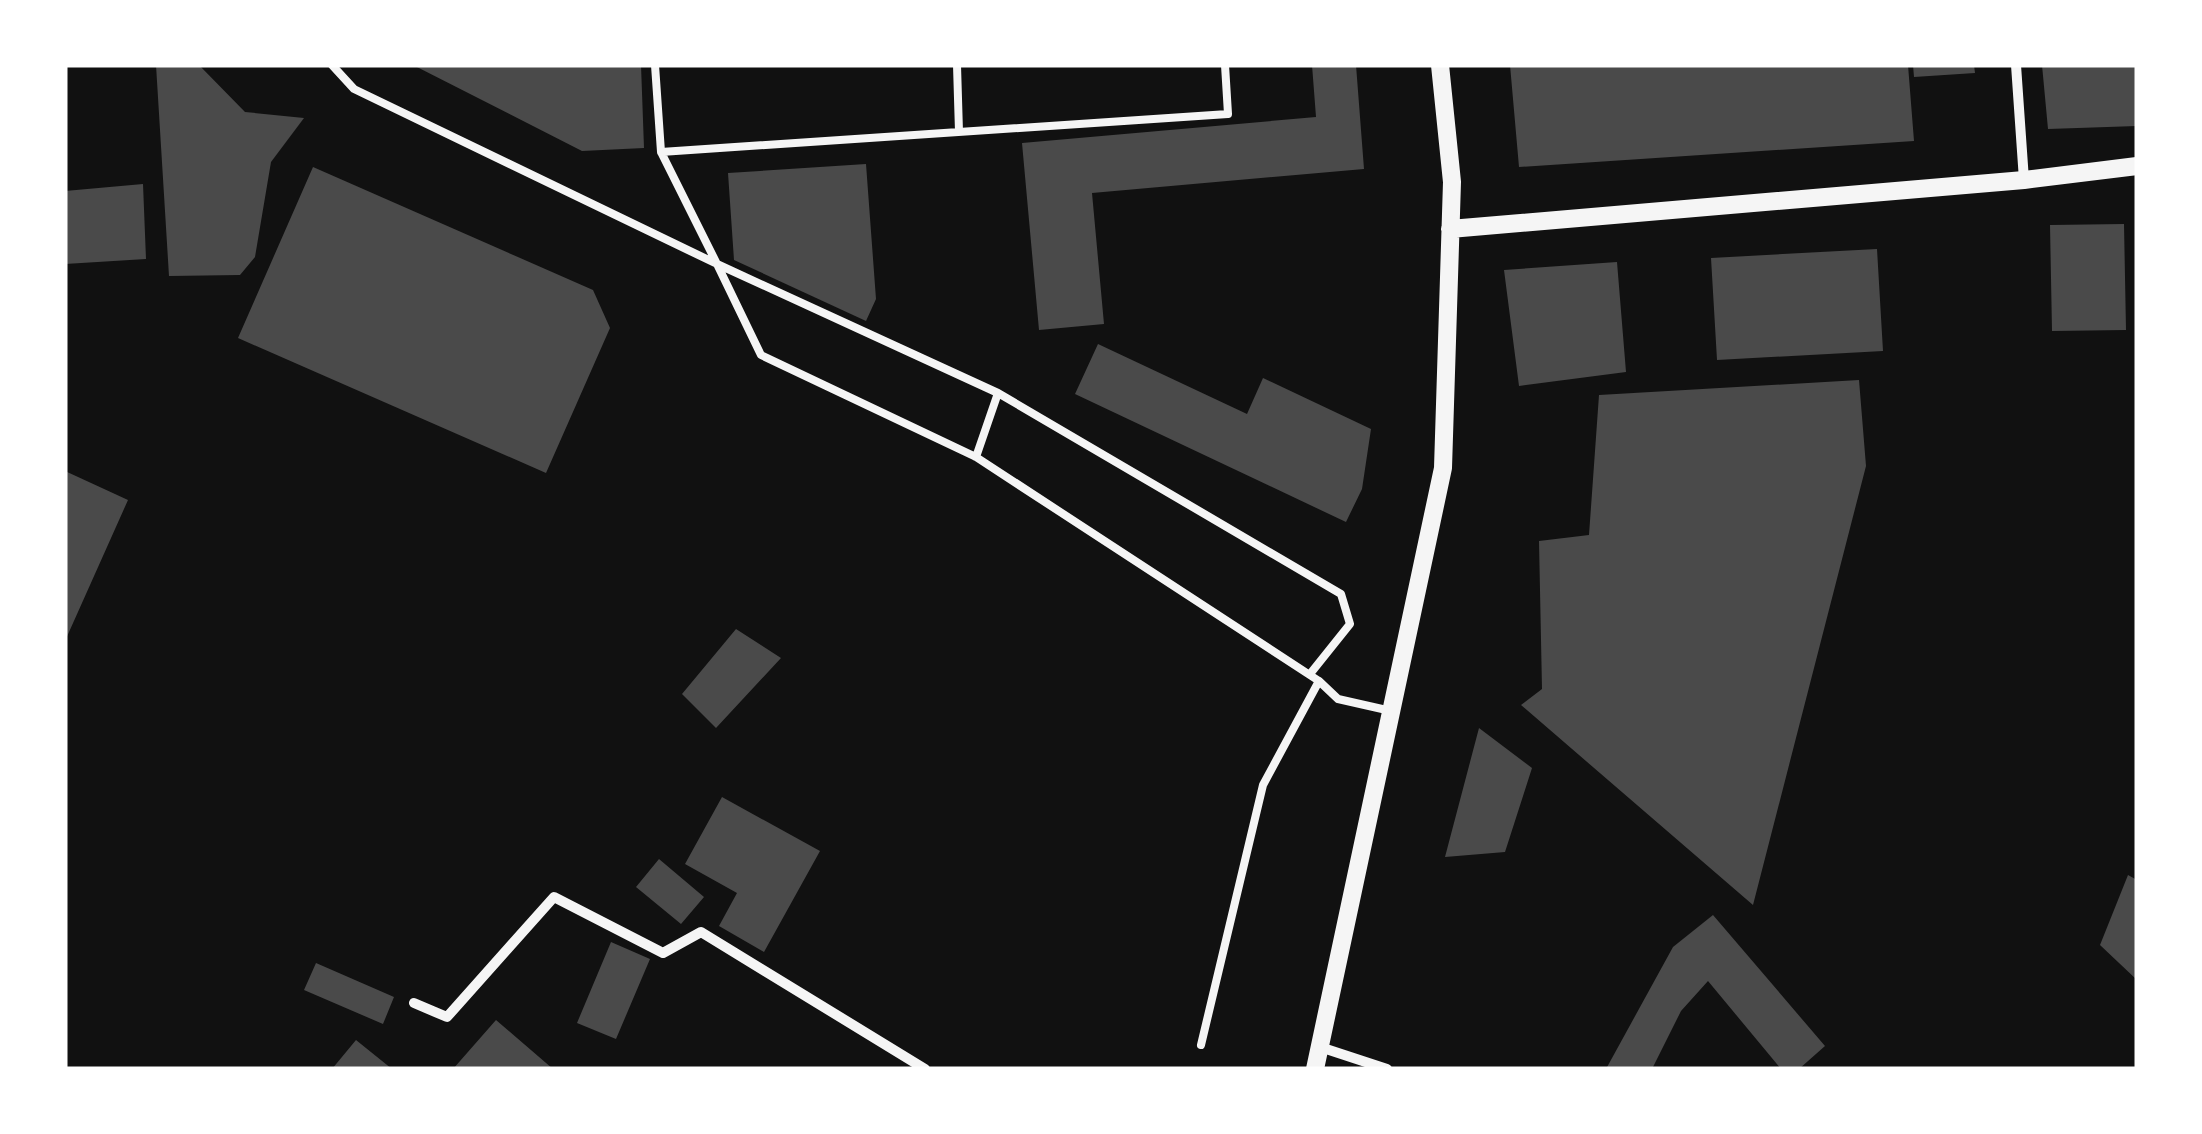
<svg xmlns="http://www.w3.org/2000/svg" width="2202" height="1134" viewBox="0 0 2202 1134" font-family="Jost,sans-serif">
<style>
.building{fill:#4a4a4a}
.lines{fill:none;stroke-linecap:round;stroke-linejoin:round}
.service{stroke:#f5f5f5;stroke-width:8}
.minor{stroke:#f5f5f5;stroke-width:10}
.tertiary{stroke:#f5f5f5;stroke-width:18}
</style>
<rect width="100%" height="100%" fill="#111"/>
<path class="building" d="M156 65H199L245 112 304 118 271 162 255 257 240 275 169 276Z
M413 65H641L644 148 582 151Z
M1312 65H1356L1364 169 1092 193 1104 324 1039 330 1022 143 1316 117Z
M1510 65H1908L1914 141 1519 167Z
M1913 65H1974L1975 73 1914 77Z
M2042 65H2137V126L2048 129Z
M866 164 876 299 866 321 734 260 728 173Z
M313 167 593 290 610 328 546 473 238 338Z
M143 184 146 259 65 264V191Z
M2124 224 2126 330 2052 331 2050 225Z
M1877 249 1883 351 1717 360 1711 258Z
M1617 262 1626 372 1519 386 1504 270Z
M1098 344 1247 414 1263 378 1371 429 1362 489 1346 522 1075 394Z
M1859 380 1866 466 1753 905 1521 705 1542 689 1539 541 1589 535 1599 395Z
M65 471 128 500 65 641Z
M736 629 781 658 716 728 682 694Z
M1479 728 1532 768 1505 852 1445 857Z
M722 797 820 851 764 952 719 926 737 893 685 864Z
M659 859 704 897 681 924 636 887Z
M2128 875 2137 880V980L2100 945Z
M1713 915 1825 1046 1799 1069H1781L1708 981 1681 1011 1652 1069H1606L1673 947Z
M611 942 650 959 616 1039 577 1023Z
M316 963 394 997 383 1024 304 990Z
M496 1020 553 1069H453Z
M356 1040 392 1069H332Z"/>
<g class="lines">
<path class="service" d="M332 65 354 89 717 264 761 355 976 457 1319 681 1263 785 1201 1045
M655 65 661 152 717 264 998 393 1341 594 1350 624 1310 674
M957 65 959 132
M661 152 1228 114 1225 65
M976 457 998 393
M1319 681 1338 699 1391 711"/>
<path class="minor" d="M2016 65 2024 180
M414 1003 447 1017 554 897 663 953 701 932 925 1069
M1320 1047 1387 1069"/>
<path class="tertiary" d="M1450 229 2024 180 2137 166
M1315 1069 1443 468 1452 182 1440 65"/>
</g>
<rect width="2202" height="1134" fill="none" stroke="#ffffff" stroke-width="135"/>
</svg>
